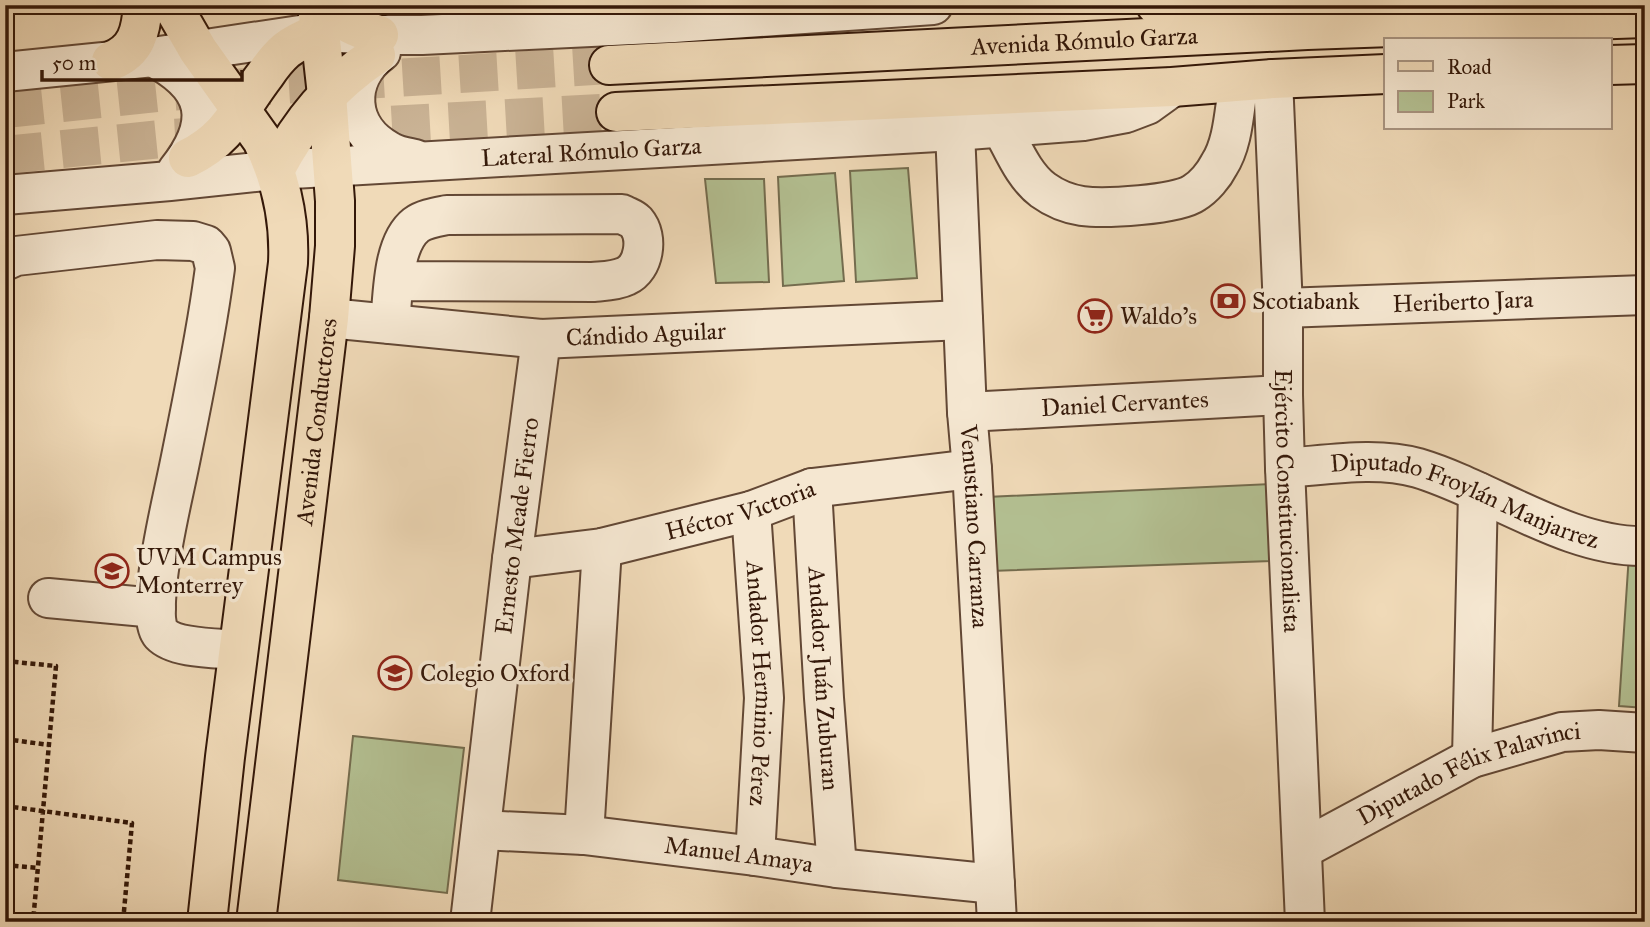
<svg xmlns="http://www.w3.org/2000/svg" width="1650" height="927" viewBox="0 0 1650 927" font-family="'IM FELL Great Primer',serif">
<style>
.green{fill:#b4c193;stroke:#746c4e;stroke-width:2}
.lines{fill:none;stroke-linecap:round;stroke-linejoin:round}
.major-tunnel{stroke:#cab395;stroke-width:38;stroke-dasharray:38 19;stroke-linecap:butt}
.minor-casing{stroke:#634835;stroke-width:42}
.major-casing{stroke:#341809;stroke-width:42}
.path{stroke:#341809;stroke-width:4.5;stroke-dasharray:5 3.5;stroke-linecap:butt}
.minor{stroke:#f5e7d1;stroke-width:38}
.major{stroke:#f0dab8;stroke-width:38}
.labels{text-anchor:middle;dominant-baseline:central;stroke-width:7;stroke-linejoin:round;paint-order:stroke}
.street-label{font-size:24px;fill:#341809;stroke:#f5e7d1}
.poi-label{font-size:24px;fill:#341809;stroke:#f5e7d1;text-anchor:start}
</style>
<rect width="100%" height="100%" fill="#f0dab8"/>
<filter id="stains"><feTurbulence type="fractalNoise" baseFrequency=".00286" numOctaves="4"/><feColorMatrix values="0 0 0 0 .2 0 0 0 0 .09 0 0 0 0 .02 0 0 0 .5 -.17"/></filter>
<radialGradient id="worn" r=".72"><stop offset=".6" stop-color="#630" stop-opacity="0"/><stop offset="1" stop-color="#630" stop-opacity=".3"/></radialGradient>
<path class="green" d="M908 168 917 278 856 282 850 171Z
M835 173 844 281 783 286 778 177Z
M705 179H764L769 282 716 283Z
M1271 484V561L991 571 987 497Z
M1629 554H1645V708L1619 706Z
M353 736 464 748 447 893 338 880Z"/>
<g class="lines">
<path class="major-tunnel" d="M5 109 166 92 609 65
M335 128 616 112
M5 155 171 138 226 135"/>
<defs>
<g id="minor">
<path d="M381 52C344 79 347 129 389 151 397 156 406 157 415 159"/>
<path d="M153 57C209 87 216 121 177 171"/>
<path d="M5 72 153 57 320 32 379 35H422L674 23 933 5"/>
<path id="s1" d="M1273 79 1283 308V395L1285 468 1305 922"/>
<path d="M1001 127C1013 148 1023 175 1043 190 1054 198 1069 204 1082 206 1104 209 1177 205 1194 193 1204 187 1214 175 1219 165 1234 142 1234 108 1239 82"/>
<path id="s2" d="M955 131 967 412 972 469 997 922"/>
<path id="s3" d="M5 195 170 181 275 170 955 131 1083 121 1126 113 1147 105 1172 87"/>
<path d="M5 261 16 256 157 240 193 241 206 245 211 251 215 268 212 289C204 344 193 398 182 452 174 493 163 535 158 577 157 591 152 624 161 634 175 649 218 648 238 650"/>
<path id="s4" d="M1283 308 1645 295"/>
<path id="s5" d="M329 318 541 339 963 320"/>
<path d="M390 324C393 296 392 244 416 225 424 219 437 217 447 215L622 214C627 217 632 218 636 222 649 237 644 268 626 276 616 281 603 281 593 282L395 281"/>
<path id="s6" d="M967 412 1283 395"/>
<path id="s7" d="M1285 468C1328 465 1376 456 1418 468 1491 490 1569 548 1645 546"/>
<path id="s8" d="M812 488 824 698 837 868"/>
<path id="s9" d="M751 511 764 698 755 856"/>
<path id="s10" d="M512 559 602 548 751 511 812 488 972 469"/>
<path d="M48 598 156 608"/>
<path d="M1472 758 1478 492"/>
<path id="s11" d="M481 830 584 835 755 856 837 868 995 884"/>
<path d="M584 835 602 548"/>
<path id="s12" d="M1303 849 1472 758 1562 732 1599 730 1645 733"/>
<path id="s13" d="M470 922 512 559 541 339"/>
</g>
<g id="major">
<path d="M172 5 198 50 262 140C281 179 290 220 288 263L225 757 207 922"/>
<path d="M326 5C341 22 358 29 379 35"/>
<path d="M1156 5 1233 17"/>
<path d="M111 61C137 51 141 31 143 5"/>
<path id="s14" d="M609 65 1307 30 1645 18"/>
<path d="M1610 65 1645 64"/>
<path d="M616 112 1172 87 1273 79 1386 74"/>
<path d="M188 158C229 138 239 109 265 75 271 66 278 57 286 50 296 42 308 37 320 32"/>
<path d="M275 170C301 121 330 86 376 55"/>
<path id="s15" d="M256 922 329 318 335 246V201L327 95 317 5"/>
</g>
</defs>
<use href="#minor" class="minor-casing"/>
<use href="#major" class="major-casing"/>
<path class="path" d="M5 661 56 666 33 922
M5 739 49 745
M5 806 132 823 123 922
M5 865 38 868"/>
<use href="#minor" class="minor"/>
<use href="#major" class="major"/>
</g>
<defs>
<symbol id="bank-ring" viewBox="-11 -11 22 22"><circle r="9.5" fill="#f5e7d1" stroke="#8f2418" stroke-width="1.5"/><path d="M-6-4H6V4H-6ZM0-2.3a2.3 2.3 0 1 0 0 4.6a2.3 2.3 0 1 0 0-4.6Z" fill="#8f2418"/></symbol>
<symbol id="supermarket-ring" viewBox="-11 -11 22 22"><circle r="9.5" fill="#f5e7d1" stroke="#8f2418" stroke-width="1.5"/><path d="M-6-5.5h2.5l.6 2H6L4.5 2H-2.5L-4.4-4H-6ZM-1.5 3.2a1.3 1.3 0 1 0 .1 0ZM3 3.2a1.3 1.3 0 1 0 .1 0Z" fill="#8f2418"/></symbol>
<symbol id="university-ring" viewBox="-11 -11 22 22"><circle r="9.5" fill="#f5e7d1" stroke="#8f2418" stroke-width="1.5"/><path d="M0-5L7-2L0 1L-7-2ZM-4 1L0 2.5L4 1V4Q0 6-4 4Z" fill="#8f2418"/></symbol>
<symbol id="school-ring" viewBox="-11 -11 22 22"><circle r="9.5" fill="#f5e7d1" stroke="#8f2418" stroke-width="1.5"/><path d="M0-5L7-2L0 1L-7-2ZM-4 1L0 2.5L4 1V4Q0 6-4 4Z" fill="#8f2418"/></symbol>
</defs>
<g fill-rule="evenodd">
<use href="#bank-ring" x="1209" y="282" width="38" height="38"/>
<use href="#supermarket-ring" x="1076" y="297" width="38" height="38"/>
<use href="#university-ring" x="93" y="552" width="38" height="38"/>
<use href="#school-ring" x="376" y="654" width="38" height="38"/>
</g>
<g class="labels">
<g class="street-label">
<text stroke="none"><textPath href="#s14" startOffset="476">Avenida Rómulo Garza</textPath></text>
<text stroke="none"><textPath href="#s3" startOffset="588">Lateral Rómulo Garza</textPath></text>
<text stroke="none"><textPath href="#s4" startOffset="180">Heriberto Jara</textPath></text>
<text stroke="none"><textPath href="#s5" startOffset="318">Cándido Aguilar</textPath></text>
<text stroke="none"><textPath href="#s6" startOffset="158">Daniel Cervantes</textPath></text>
<text stroke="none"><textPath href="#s15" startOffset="504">Avenida Conductores</textPath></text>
<text stroke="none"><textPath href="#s1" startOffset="422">Ejército Constitucionalista</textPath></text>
<text stroke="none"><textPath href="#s7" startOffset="187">Diputado Froylán Manjarrez</textPath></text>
<text stroke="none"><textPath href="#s10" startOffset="234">Héctor Victoria</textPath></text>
<text stroke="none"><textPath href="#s13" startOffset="399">Ernesto Meade Fierro</textPath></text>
<text stroke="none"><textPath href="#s2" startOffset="396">Venustiano Carranza</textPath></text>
<text stroke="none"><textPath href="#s8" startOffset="191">Andador Juán Zuburan</textPath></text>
<text stroke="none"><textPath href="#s9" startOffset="173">Andador Herminio Pérez</textPath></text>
<text stroke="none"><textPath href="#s12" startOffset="184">Diputado Félix Palavinci</textPath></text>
<text stroke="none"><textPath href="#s11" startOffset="259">Manuel Amaya</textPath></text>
</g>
<g class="poi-label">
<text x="1252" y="301">Scotiabank</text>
<text x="1120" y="316">Waldo's</text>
<text x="136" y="557">UVM Campus<tspan x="136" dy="28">Monterrey</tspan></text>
<text x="420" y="673">Colegio Oxford</text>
</g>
</g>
<rect width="1650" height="927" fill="none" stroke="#f0dab8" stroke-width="28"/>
<rect x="7" y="7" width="1636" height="913" fill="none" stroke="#341809" stroke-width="3.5"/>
<rect x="14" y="14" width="1622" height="899" fill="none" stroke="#341809" stroke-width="2"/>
<rect x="1384" y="38" width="228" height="91" fill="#f5e7d1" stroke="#a89481" stroke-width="2"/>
<rect x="1398" y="61" width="35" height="10" fill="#f0dab8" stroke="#a89481" stroke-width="2"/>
<text x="1447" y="74" font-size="21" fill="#341809">Road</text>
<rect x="1398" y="91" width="35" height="21" fill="#b4c193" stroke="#a89481" stroke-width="2"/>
<text x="1447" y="108" font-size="21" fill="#341809">Park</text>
<path d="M42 70v10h200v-10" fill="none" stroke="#341809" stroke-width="3.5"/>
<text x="52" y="70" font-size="21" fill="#341809" stroke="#f5e7d1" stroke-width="5" paint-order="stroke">50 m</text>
<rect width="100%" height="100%" filter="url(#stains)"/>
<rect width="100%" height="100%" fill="url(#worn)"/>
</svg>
